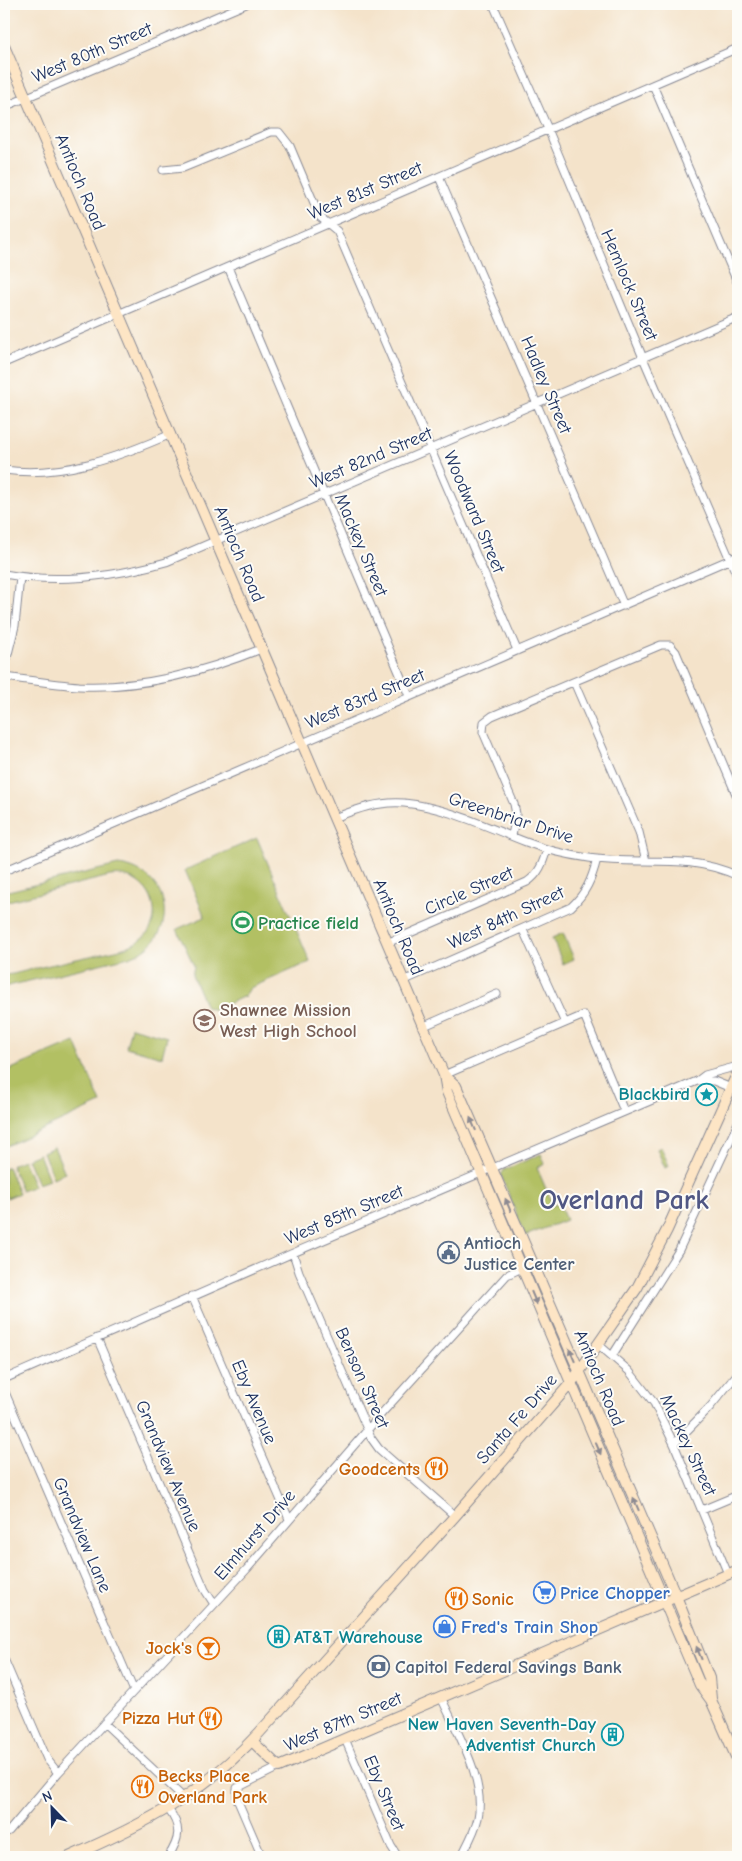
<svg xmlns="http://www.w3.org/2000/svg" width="742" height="1861" viewBox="0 0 742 1861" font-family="'Comic Neue',sans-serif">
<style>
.green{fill:#b2c063;stroke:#667860}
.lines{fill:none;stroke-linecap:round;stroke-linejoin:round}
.street-casing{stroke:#888994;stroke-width:9}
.secondary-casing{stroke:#888994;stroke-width:12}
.street{stroke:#fff;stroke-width:7}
.secondary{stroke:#fde5c5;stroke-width:10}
.oneway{fill:#8c8a92}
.labels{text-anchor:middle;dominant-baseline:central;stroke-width:4;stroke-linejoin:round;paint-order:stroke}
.street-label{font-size:18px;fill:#1b2f5e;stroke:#fdfcf7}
.leisure-label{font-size:18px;font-weight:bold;fill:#27864d;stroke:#fdfcf7;text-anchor:start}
.education-label{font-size:18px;font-weight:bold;fill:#785e54;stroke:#fdfcf7;text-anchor:start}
.culture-label{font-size:18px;font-weight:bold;fill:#0d838f;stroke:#fdfcf7;text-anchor:end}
.service-label{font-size:18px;font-weight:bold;fill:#4e5e75;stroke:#fdfcf7;text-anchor:start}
.food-label{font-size:18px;font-weight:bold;fill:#c56008;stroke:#fdfcf7;text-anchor:end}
.shop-label{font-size:18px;font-weight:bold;fill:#366cbe;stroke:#fdfcf7;text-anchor:start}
.town-label{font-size:28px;font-weight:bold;fill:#505784;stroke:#fdfcf7}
</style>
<rect width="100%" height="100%" fill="#fdfcf7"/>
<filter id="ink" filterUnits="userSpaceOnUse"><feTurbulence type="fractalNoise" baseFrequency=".02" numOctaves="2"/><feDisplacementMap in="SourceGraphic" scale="10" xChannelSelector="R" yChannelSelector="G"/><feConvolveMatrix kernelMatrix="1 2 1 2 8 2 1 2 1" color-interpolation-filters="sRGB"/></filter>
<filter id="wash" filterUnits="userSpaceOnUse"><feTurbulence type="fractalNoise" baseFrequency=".0096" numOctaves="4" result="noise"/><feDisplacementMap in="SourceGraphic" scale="20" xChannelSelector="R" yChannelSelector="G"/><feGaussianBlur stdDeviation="1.12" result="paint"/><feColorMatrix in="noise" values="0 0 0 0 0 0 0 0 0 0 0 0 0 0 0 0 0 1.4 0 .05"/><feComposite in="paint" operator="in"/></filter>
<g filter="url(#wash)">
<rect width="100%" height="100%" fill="#f4e3ca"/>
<path class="green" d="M257 838 310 962 250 988 245 996 214 1010 206 1007 192 975 194 966 177 929 205 917 185 870Z
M118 865C173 871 182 940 129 957L4 987V975L13 974C40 967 67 961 95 955 108 951 123 950 135 943 172 924 151 870 110 876L4 902V892Z
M563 933 574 959 563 964 552 938Z
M131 1027 167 1037 162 1057 126 1047Z
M75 1042 101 1103 4 1147V1072Z
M54 1147 65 1173 53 1178 43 1152Z
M661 1147 669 1166 665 1168 657 1149Z
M39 1154 49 1180 38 1184 27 1159Z
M541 1154 545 1164 537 1168 553 1205 559 1204 566 1220 525 1236 501 1175 504 1170Z
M23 1160 34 1186 22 1191 11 1165Z
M8 1167 19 1193 7 1198 4 1190V1169Z"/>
</g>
<g filter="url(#ink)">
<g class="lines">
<defs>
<path id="street" d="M493 4 548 129 643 358 738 578
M653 85 738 284
M4 107 246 4
M163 170 183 168 271 132H279L290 146 320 217 337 231 517 650
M439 177 624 606
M228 267 409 696
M4 363 738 48
M4 470C61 478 119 457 171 434
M4 574C59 584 113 577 166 562L738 317
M4 670 15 626 20 577
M4 677C29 680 54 684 79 686 142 689 204 672 261 649
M574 682 639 832 646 861
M334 818C357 809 379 801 404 803 446 807 487 827 526 842 546 850 568 855 589 858 642 866 686 852 738 876
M512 836 516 814 514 804 483 732 484 722 492 716 661 645H670L676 652 738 799
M4 871 738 556
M523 930 565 1023
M387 943 527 882C539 874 543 863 547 849
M403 981 571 907C586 893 592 879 597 859
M422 1027 497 994
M444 1075 584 1015 624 1111
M697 1081H714L731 1088
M293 1253 299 1272 371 1438 379 1449 455 1516
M192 1296 289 1519
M97 1338 205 1590 214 1604
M599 1345 629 1371 654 1403 674 1444 728 1574
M612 1356 679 1250 738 1123
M4 1379 293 1253 697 1081 705 1075 738 1066
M4 1390 134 1691
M674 1444 710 1407 738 1373
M702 1510 738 1495
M4 1659 47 1759 58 1773
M441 1697C457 1733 486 1779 478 1818 475 1832 467 1845 461 1857
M104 1723 185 1799
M345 1739 391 1846 398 1857
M168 1809C182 1827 180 1839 168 1857
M4 1834 9 1831 58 1773 247 1569 383 1412 507 1275 526 1266
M262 1857 237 1799V1788L279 1767"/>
<path id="secondary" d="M4 46 444 1075 447 1092 700 1685 711 1700 738 1761
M444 1075 456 1086 487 1157 676 1596 709 1678 711 1699
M252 1741 279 1767 738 1570
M69 1857C145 1824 202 1795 259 1733L455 1516 571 1383 583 1366 637 1288 667 1230 738 1072"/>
</defs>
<use href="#street" class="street-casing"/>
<use href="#secondary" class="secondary-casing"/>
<use href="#street" class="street"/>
<use href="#secondary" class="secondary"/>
</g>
<defs><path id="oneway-solid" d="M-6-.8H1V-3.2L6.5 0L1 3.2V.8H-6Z" transform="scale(1.25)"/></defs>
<g class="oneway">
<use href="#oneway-solid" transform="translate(473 1124) rotate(-114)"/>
<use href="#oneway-solid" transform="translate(508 1205) rotate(-113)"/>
<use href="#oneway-solid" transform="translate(534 1298) rotate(67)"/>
<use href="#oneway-solid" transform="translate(572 1355) rotate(-113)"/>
<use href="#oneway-solid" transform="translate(598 1448) rotate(67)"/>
<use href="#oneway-solid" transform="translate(636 1504) rotate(-113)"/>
<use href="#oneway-solid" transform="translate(699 1653) rotate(-112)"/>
</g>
</g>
<defs>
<symbol id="stadium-ring" viewBox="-11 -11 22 22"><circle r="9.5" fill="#fdfcf7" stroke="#2e9e5b" stroke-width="1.5"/><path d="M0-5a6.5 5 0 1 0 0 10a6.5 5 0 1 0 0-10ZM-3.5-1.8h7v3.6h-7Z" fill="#2e9e5b"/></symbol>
<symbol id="school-ring" viewBox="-11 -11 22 22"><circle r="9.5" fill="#fdfcf7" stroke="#8d6e63" stroke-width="1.5"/><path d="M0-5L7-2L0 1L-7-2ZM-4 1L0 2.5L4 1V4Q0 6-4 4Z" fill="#8d6e63"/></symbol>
<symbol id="sight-ring" viewBox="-11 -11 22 22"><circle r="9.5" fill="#fdfcf7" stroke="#0f9aa8" stroke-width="1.5"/><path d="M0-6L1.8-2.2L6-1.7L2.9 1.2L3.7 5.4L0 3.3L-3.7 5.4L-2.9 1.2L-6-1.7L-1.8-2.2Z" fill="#0f9aa8"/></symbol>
<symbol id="civic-ring" viewBox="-11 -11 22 22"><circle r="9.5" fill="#fdfcf7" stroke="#5c6f8a" stroke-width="1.5"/><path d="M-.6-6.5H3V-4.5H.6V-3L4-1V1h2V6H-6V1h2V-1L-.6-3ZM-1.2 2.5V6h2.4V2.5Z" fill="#5c6f8a"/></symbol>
<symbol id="restaurant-ring" viewBox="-11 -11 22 22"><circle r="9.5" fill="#fdfcf7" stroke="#e8710a" stroke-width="1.5"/><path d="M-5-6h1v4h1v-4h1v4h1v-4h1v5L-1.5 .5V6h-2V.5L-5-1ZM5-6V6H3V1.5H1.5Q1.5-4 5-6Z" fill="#e8710a"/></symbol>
<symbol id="supermarket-ring" viewBox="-11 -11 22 22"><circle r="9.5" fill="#fdfcf7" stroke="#3f7fe0" stroke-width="1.5"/><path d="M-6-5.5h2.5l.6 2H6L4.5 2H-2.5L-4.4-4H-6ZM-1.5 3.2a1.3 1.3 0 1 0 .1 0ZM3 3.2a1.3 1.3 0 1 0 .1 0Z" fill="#3f7fe0"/></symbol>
<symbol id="shop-ring" viewBox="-11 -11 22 22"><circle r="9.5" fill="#fdfcf7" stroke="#3f7fe0" stroke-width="1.5"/><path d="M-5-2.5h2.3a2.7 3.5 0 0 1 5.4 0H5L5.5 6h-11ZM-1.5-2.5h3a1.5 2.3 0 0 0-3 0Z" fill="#3f7fe0"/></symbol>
<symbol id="building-ring" viewBox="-11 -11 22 22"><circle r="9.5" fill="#fdfcf7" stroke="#0f9aa8" stroke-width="1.5"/><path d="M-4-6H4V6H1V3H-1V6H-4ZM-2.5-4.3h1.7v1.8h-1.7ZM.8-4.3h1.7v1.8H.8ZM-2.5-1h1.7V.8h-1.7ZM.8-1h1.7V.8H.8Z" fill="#0f9aa8"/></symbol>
<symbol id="bar-ring" viewBox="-11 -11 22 22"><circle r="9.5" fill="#fdfcf7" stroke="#e8710a" stroke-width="1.5"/><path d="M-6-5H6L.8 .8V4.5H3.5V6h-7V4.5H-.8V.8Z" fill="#e8710a"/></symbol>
<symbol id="bank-ring" viewBox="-11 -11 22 22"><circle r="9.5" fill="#fdfcf7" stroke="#5c6f8a" stroke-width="1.5"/><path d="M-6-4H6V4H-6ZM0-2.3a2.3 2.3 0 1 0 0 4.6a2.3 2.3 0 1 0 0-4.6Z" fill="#5c6f8a"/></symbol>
</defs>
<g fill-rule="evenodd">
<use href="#stadium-ring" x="230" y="910" width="25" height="25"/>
<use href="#school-ring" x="192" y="1008" width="25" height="25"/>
<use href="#sight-ring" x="694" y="1082" width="25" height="25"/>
<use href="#civic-ring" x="436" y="1240" width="25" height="25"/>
<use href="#restaurant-ring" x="424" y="1456" width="25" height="25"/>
<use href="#supermarket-ring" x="532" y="1580" width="25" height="25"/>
<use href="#restaurant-ring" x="444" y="1586" width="25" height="25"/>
<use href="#shop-ring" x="432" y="1614" width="25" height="25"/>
<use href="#building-ring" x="266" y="1624" width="25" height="25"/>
<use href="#bar-ring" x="196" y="1636" width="25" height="25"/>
<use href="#bank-ring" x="366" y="1654" width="25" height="25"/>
<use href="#restaurant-ring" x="198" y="1706" width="25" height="25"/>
<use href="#building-ring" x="600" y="1722" width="25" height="25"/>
<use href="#restaurant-ring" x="130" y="1774" width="25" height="25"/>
</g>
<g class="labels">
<g class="street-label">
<text transform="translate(92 53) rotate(-23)">West 80th Street</text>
<text transform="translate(80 182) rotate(67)">Antioch Road</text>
<text transform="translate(365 191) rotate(-23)">West 81st Street</text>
<text transform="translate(629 285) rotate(67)">Hemlock Street</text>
<text transform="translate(546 385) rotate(67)">Hadley Street</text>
<text transform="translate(371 458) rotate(-23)">West 82nd Street</text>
<text transform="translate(474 512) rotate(67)">Woodward Street</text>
<text transform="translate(361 545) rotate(67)">Mackey Street</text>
<text transform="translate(239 554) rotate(67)">Antioch Road</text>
<text transform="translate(365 699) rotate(-23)">West 83rd Street</text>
<text transform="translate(511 818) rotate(18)">Greenbriar Drive</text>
<text transform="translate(469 891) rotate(-24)">Circle Street</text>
<text transform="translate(506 918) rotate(-25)">West 84th Street</text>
<text transform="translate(398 927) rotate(67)">Antioch Road</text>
<text transform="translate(344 1215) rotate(-23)">West 85th Street</text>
<text transform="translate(362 1378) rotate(66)">Benson Street</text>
<text transform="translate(599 1378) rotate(67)">Antioch Road</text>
<text transform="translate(254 1402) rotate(67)">Eby Avenue</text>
<text transform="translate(517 1419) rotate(-49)">Santa Fe Drive</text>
<text transform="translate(688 1445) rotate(65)">Mackey Street</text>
<text transform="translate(168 1466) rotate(67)">Grandview Avenue</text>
<text transform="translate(82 1535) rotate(67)">Grandview Lane</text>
<text transform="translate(255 1535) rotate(-49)">Elmhurst Drive</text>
<text transform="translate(343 1722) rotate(-23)">West 87th Street</text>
<text transform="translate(384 1793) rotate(67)">Eby Street</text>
</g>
<g class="leisure-label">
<text x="258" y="923">Practice field</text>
</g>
<g class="education-label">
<text x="220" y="1010">Shawnee Mission<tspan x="220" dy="21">West High School</tspan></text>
</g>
<g class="culture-label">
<text x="690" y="1094">Blackbird</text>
<text x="294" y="1637" text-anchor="start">AT&amp;T Warehouse</text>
<text x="596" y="1724">New Haven Seventh-Day<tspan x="596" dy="21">Adventist Church</tspan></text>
</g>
<g class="service-label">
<text x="464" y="1243">Antioch<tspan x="464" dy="21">Justice Center</tspan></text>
<text x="395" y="1667">Capitol Federal Savings Bank</text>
</g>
<g class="food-label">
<text x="420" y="1469">Goodcents</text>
<text x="472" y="1599" text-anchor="start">Sonic</text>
<text x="192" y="1648">Jock's</text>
<text x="195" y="1718">Pizza Hut</text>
<text x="158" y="1776" text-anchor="start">Becks Place<tspan x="158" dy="21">Overland Park</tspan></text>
</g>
<g class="shop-label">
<text x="560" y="1593">Price Chopper</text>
<text x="461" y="1627">Fred's Train Shop</text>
</g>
<g class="town-label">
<text x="624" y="1200">Overland Park</text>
</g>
</g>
<rect width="742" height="1861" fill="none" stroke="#fdfcf7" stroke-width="20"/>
<g transform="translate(52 1808) rotate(337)" stroke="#fdfcf7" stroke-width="4" paint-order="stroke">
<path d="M0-4L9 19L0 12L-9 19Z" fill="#1b2f5e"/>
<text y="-8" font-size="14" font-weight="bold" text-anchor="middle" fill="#1b2f5e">N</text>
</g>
</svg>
